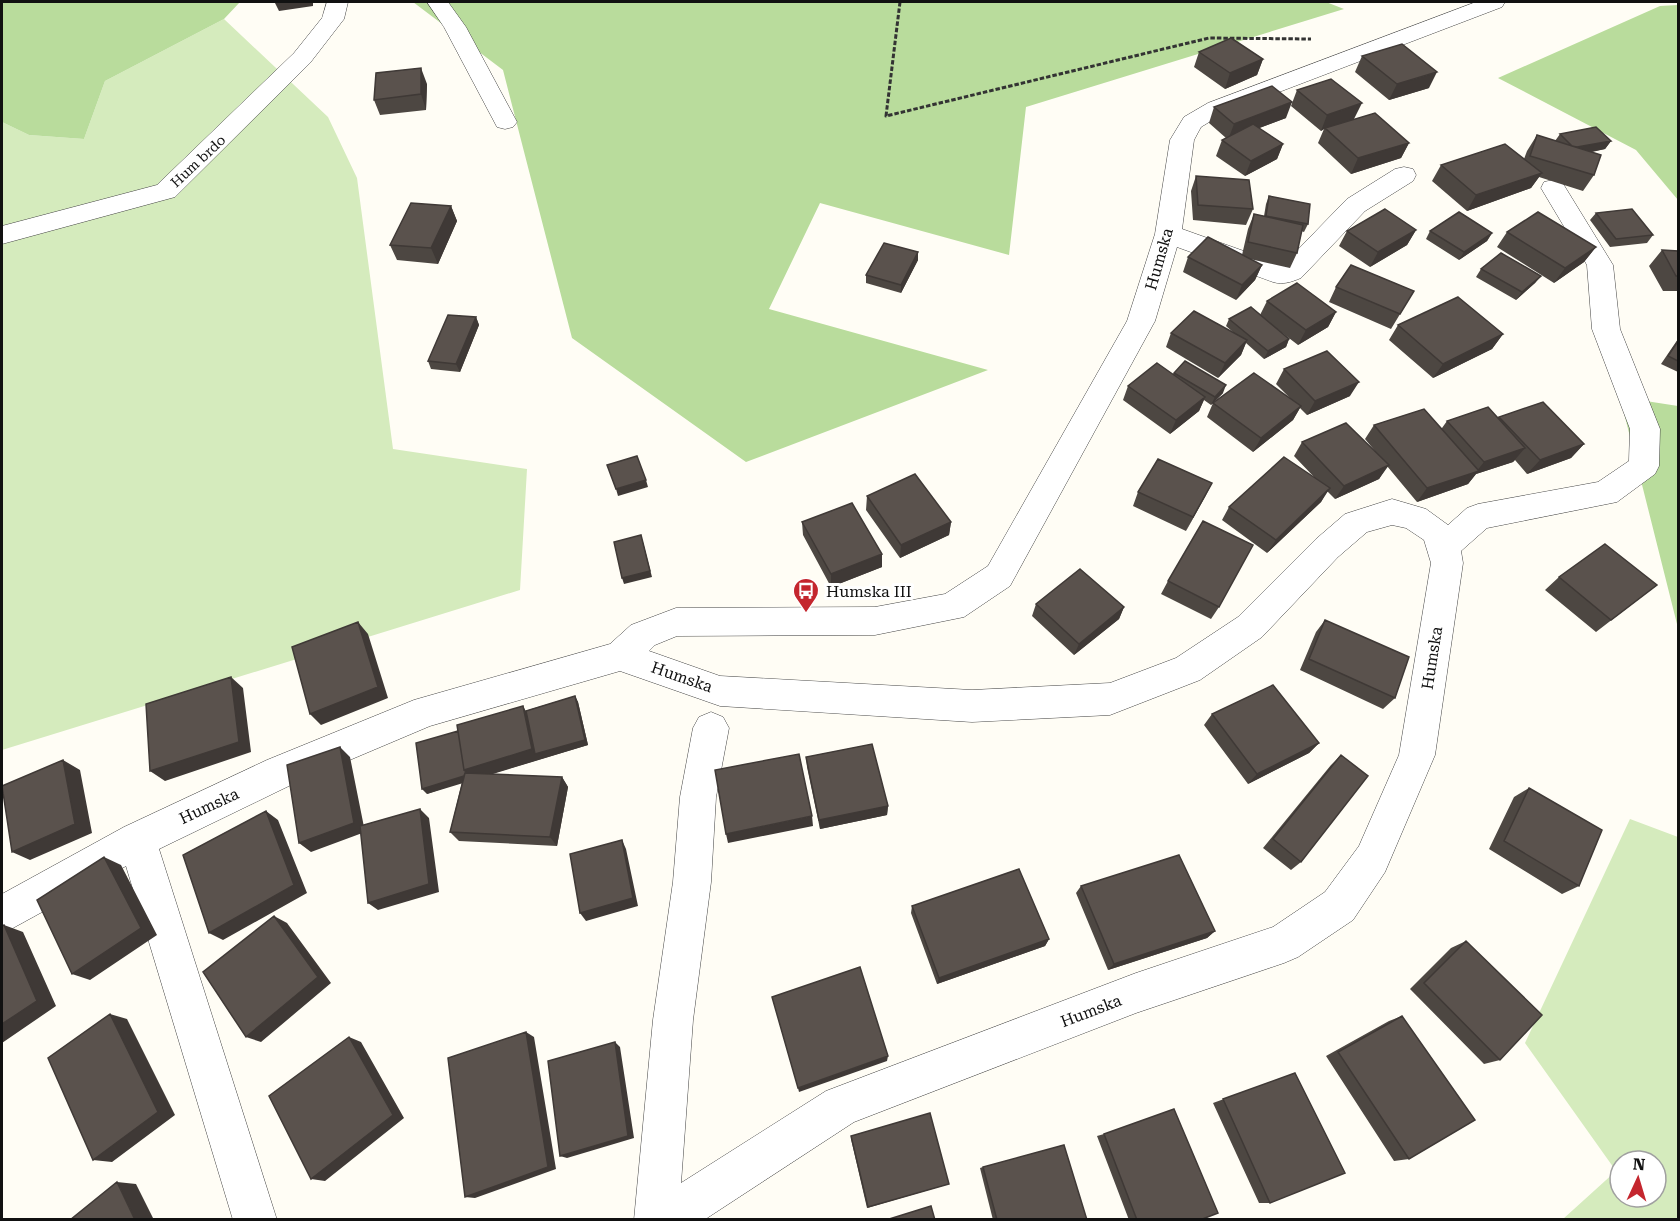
<svg xmlns="http://www.w3.org/2000/svg" width="1680" height="1221" viewBox="0 0 1680 1221" font-family="'Roboto Serif',serif">
<style>
.green{fill:#d5ebbd;fill-rule:evenodd}
.forest{fill:#b9dc9c}
.lines{fill:none;stroke-linecap:round;stroke-linejoin:round}
.minor-casing{stroke:#444;stroke-width:1}
.path{stroke:#333;stroke-width:3;stroke-dasharray:4.5 2;stroke-linecap:butt}
.minor{fill:#fff;fill-rule:evenodd}
.wall{fill:#4d4742}
.shaded-wall{fill:#3f3936}
.building{fill:#5a524d;stroke:#3f3936;stroke-width:1.5}
.labels{text-anchor:middle;dominant-baseline:central;stroke-width:6;stroke-linejoin:round;paint-order:stroke}
.far-street-label{font-size:14px;fill:#111;stroke:#fff}
.street-label{font-size:16px;fill:#111;stroke:#fff}
.poi-label{font-size:16px;fill:#111;stroke:#fff;text-anchor:start}
</style>
<rect width="100%" height="100%" fill="#fffdf5"/>
<path class="green" d="M224 19 328 117 357 178 393 449 527 469 520 590 2 750V122L29 135 84 139 105 81Z
M1630 819 1678 837V1219H1563L1616 1171 1525 1043ZM1620 1161H1656V1197H1620Z"/>
<path class="forest" d="M2 2H240L224 19 105 81 84 139 29 135 2 122Z
M413 2H1326L1344 9 1026 107 1009 255 820 203 769 309 988 370 746 462 572 338 503 70Z
M1678 5V200L1636 150 1498 78 1660 6Z
M1620 397 1678 406V628Z"/>
<g class="lines">
<defs>
<path id="minor" d="M327 2H348L344 19 310 63 175 197 2 244V226L157 185 294 53 322 18Z
M427 2H448L466 27 517 122 513 127 505 129 497 127 444 27Z
M1476 2H1505L1502 7 1224 113 1201 127 1194 140 1182 229 1283 265 1347 199 1395 169 1404 167 1413 169 1416 175 1413 181 1365 211 1301 278C1291 282 1283 285 1273 282L1177 247 1155 321 1010 586 964 617 875 635 677 636 655 645 649 651 720 676 972 690 1110 683 1176 658 1238 617 1316 539 1345 514 1392 499 1426 509 1448 525 1467 508 1478 504 1598 482 1629 461 1630 429 1592 329 1587 265 1541 188 1544 182 1553 180 1562 182 1613 265 1620 329 1660 429 1659 466 1655 474 1617 502 1487 528 1461 551 1463 563 1435 755 1385 872 1353 920 1298 957 1284 963 1136 1013 854 1122 704 1220H634L653 1020 673 882 680 797 693 728 699 717 711 712 723 717 729 728 716 797 711 882 693 1020 681 1183 826 1091 1136 973 1273 927 1325 892 1359 846 1399 755 1431 563 1424 540 1406 528 1392 525 1367 532 1338 557 1262 637 1200 680 1110 715 972 722 720 706 620 671 430 726 293 784 159 849 277 1220H233L126 866 2 934V894L124 827 267 760 414 700 610 644 631 625 676 608 875 607 945 594 988 566 1127 321 1155 234 1170 140 1184 117 1208 103Z"/>
</defs>
<use href="#minor" class="minor-casing"/>
<path class="path" d="M900 2 886 116 1209 38 1311 39"/>
<use href="#minor" class="minor"/>
</g>
<path class="wall" d="M1199 52 1263 59 1257 75 1225 89 1194 67Z
M1362 56 1429 88 1389 100 1355 72Z
M427 84 426 110 380 115 374 100Z
M1297 90 1354 119 1409 143 1401 158 1351 174 1318 143 1324 129 1321 131 1291 106Z
M1214 107 1286 118 1259 128 1283 144 1277 159 1245 176 1216 156 1222 140 1226 138 1209 123Z
M1560 134 1611 141 1605 149 1592 152 1594 175 1583 191 1539 177 1531 188 1467 211 1432 181 1441 165 1524 159 1527 151 1537 135 1555 141Z
M1196 176 1253 209 1246 225 1193 220 1191 191Z
M1269 196 1308 224 1304 232 1301 231 1297 253 1290 268 1250 259 1262 265 1255 280 1236 300 1183 272 1188 257 1242 255 1248 229 1254 214 1264 216 1266 204Z
M451 206 457 221 438 264 397 260 390 245Z
M1596 213 1653 235 1647 243 1610 247 1590 220Z
M1416 230 1407 245 1370 267 1339 246 1347 231Z
M1430 231 1492 233 1487 241 1459 260 1426 239Z
M1507 232 1596 247 1584 262 1554 283 1497 247Z
M1662 250 1678 251V291H1663L1649 266Z
M918 252V260L901 293 866 283V275Z
M1481 269 1541 276 1535 283 1516 300 1476 277Z
M1336 287 1414 291 1391 329 1329 302Z
M1267 301 1336 312 1328 327 1298 345 1272 325 1289 339 1286 347 1264 359 1246 343 1241 355 1218 378 1166 347 1171 333H1234L1226 326 1229 319 1260 315Z
M476 317 479 325 460 372 431 369 428 361Z
M1398 325 1503 334 1492 349 1433 378 1389 340Z
M1678 339V372L1661 364Z
M1284 369 1350 396 1307 415 1300 408 1293 420 1253 452 1207 417 1213 403 1290 398 1276 384Z
M1174 373 1223 393 1211 405 1204 400 1199 411 1170 434 1123 400 1128 386 1173 375Z
M1499 417 1584 444 1571 458 1527 474 1515 460 1513 462 1476 474 1468 484 1417 502 1387 466 1379 479 1335 499 1327 491 1321 502 1267 553 1222 520 1229 507 1315 478 1294 456 1302 442 1375 451 1365 439 1374 425 1442 428 1447 421 1498 418Z
M1212 483 1186 531 1133 506 1138 492Z
M867 496 951 522 949 535 900 558 866 510Z
M802 522 882 567 831 587 803 535Z
M1559 577 1657 585 1596 632 1545 590Z
M1168 581 1219 607 1211 619 1161 594Z
M1036 604 1124 607 1119 619 1074 655 1032 616Z
M1325 620 1395 698 1383 709 1300 670 1316 632Z
M575 696 578 702 588 745 491 774 562 777 568 787 557 846 459 841 450 832 462 782 427 794 458 731Z
M1212 714 1319 743 1309 753 1248 784 1204 725Z
M1341 755 1301 862 1291 870 1263 848 1331 765Z
M806 757 888 806 887 815 820 829 807 767Z
M1529 788 1579 886 1562 894 1489 849 1514 797Z
M1081 886 1215 931 1207 938 1108 970 1076 893Z
M912 906 1049 939 1045 946 937 984 911 913Z
M1466 941 1500 1060 1484 1064 1410 989 1451 948Z
M1402 1016 1409 1159 1394 1161 1326 1056 1389 1021Z
M1295 1073 1270 1203H1259L1213 1103Z
M1104 1134 1200 1220H1129L1097 1136Z
M851 1136 949 1184 867 1208 851 1139Z
M983 1167 1087 1220H993L980 1168Z"/>
<path class="shaded-wall" d="M284 2H313V6L279 11 275 3Z
M1263 59 1257 75 1225 89 1230 73Z
M421 68 427 84 426 110 421 94Z
M1437 72 1429 88 1389 100 1397 84Z
M1292 102 1286 118 1228 140 1234 124Z
M1362 103 1354 119 1325 128 1324 129 1321 131 1327 115Z
M1611 141 1605 149 1569 156 1574 148Z
M1409 143 1401 158 1351 174 1358 158Z
M1283 144 1277 159 1245 176 1251 161Z
M1542 173 1531 188 1467 211 1476 195Z
M451 206 457 221 438 264 431 248Z
M1416 230 1407 245 1370 267 1378 252Z
M1492 233 1487 241 1459 260 1464 252Z
M1596 247 1584 262 1554 283 1565 268Z
M918 252V260L901 293V285Z
M1262 265 1255 280 1236 300 1242 285Z
M1541 276 1535 283 1516 300 1522 292Z
M1336 312 1328 327 1298 345 1306 330Z
M476 317 479 325 460 372 456 364Z
M1503 334 1492 349 1433 378 1443 364Z
M1289 339 1286 347 1264 359 1268 351Z
M1247 340 1241 355 1218 378 1225 363Z
M1359 382 1350 396 1307 415 1315 401Z
M1226 385 1223 393 1211 405 1215 397Z
M1205 397 1199 411 1170 434 1176 420Z
M1301 406 1293 420 1253 452 1261 438Z
M1584 444 1571 458 1527 474 1540 460Z
M1525 448 1513 462 1476 474 1468 484 1417 502 1427 488 1476 472 1484 462Z
M1389 465 1379 479 1335 499 1344 486Z
M646 480 648 487 618 496 616 489Z
M1212 483 1205 497 1186 531 1193 517Z
M1330 488 1321 502 1267 553 1276 540Z
M951 522 949 535 900 558 901 545Z
M643 542 652 577 624 584 622 578Z
M882 554V567L831 587V574Z
M1124 607 1119 619 1074 655 1079 644Z
M358 622 368 634 388 698 321 725 310 714Z
M231 677 243 688 251 752 165 781 150 771Z
M575 696 578 702 588 745 427 794 422 789 464 770 523 706 529 717Z
M1319 743 1309 753 1248 784 1257 774Z
M340 747 350 757 365 832 311 852 299 843Z
M63 760 80 770 92 833 30 860 12 852Z
M562 777 568 787 557 846 550 837Z
M888 806 887 815 820 829 819 820Z
M420 809 429 818 439 892 378 910 368 903Z
M266 811 278 820 307 893 223 940 209 933Z
M812 816 813 826 728 843 726 834Z
M622 840 626 849 638 906 586 921 580 913Z
M104 857 121 865 157 935 90 980 72 974Z
M274 916 287 923 331 983 261 1042 246 1037Z
M4 925 23 932 56 1006 2 1043Z
M1215 931 1207 938 1108 970 1114 964Z
M1049 939 1045 946 937 984 939 978Z
M110 1014 127 1019 175 1115 112 1162 93 1160Z
M526 1032 534 1037 556 1169 475 1198 465 1197Z
M349 1037 361 1042 404 1118 325 1181 311 1179Z
M615 1042 620 1047 634 1138 567 1158 560 1156Z
M888 1056 887 1061 799 1092 798 1088Z
M117 1182 136 1184 154 1220H135Z"/>
<path class="building" d="M1231 38 1263 59 1230 73 1199 52Z
M1402 44 1437 72 1397 84 1362 56Z
M421 68V94L374 100 376 73Z
M1331 79 1362 103 1327 115 1297 90Z
M1272 86 1292 102 1234 124 1214 107Z
M1375 113 1409 143 1358 158 1325 128Z
M1253 124 1283 144 1251 161 1222 140Z
M1596 127 1611 141 1577 147 1572 146 1560 134Z
M1537 135 1601 155 1594 175 1530 156Z
M1505 144 1542 173 1476 195 1441 165Z
M1196 176 1249 180 1253 209 1198 205Z
M1269 196 1310 204 1308 224 1266 216Z
M411 203 451 206 431 248 390 245Z
M1385 209 1416 230 1378 252 1347 231Z
M1632 209 1653 235 1616 239 1596 213Z
M1459 212 1492 233 1464 252 1430 231Z
M1538 212 1596 247 1565 268 1507 232Z
M1254 214 1303 225 1297 253 1248 242Z
M1208 237 1262 265 1242 285 1188 257Z
M884 243 918 252 901 285 866 275Z
M1662 250 1678 251V276H1676Z
M1501 253 1541 276 1522 292 1481 269Z
M1351 265 1414 291 1400 314 1336 287Z
M1297 283 1336 312 1306 330 1267 301Z
M1458 297 1503 334 1443 364 1398 325Z
M1251 307 1289 339 1268 351 1229 319Z
M1194 311 1247 340 1225 363 1171 333Z
M448 315 476 317 456 364 428 361Z
M1678 341V361L1668 356Z
M1327 351 1359 382 1315 401 1284 369Z
M1185 361 1226 385 1215 397 1174 373Z
M1157 363 1205 397 1176 420 1128 386Z
M1254 373 1301 406 1261 438 1213 403Z
M1543 402 1584 444 1540 460 1499 417Z
M1488 407 1525 448 1484 462 1447 421Z
M1424 409 1479 471 1427 488 1374 425Z
M1346 423 1389 465 1344 486 1302 442Z
M637 456 646 480 616 489 607 465Z
M1284 457 1330 488 1276 540 1229 507Z
M1158 459 1212 483 1193 517 1138 492Z
M915 474 951 522 901 545 867 496Z
M852 503 882 554 831 574 802 522Z
M1203 521 1253 545 1219 607 1168 581Z
M641 535 650 571 622 578 614 542Z
M1605 544 1657 585 1611 620 1559 577Z
M1080 569 1124 607 1079 644 1036 604Z
M1325 620 1409 657 1395 698 1309 659Z
M358 622 378 687 310 714 292 647Z
M231 677 239 742 150 771 146 704Z
M1273 685 1319 743 1257 774 1212 714Z
M575 696 585 740 535 754 526 711Z
M523 706 532 749 464 770 457 725Z
M458 731 464 770 467 773H465L464 776 422 789 416 743Z
M872 744 888 806 819 820 806 757Z
M340 747 354 823 299 843 287 765Z
M799 754 812 816 726 834 715 770Z
M1341 755 1368 776 1301 862 1273 839Z
M63 760 75 824 12 852 2 786Z
M465 773 562 777 550 837 450 832Z
M1529 788 1602 830 1579 886 1504 841Z
M420 809 429 884 368 903 360 826Z
M266 811 294 885 209 933 183 855Z
M622 840 633 898 580 913 570 854Z
M1179 855 1215 931 1114 964 1081 886Z
M104 857 141 928 72 974 37 900Z
M1019 869 1049 939 939 978 912 906Z
M274 916 318 977 246 1037 203 972Z
M4 925 37 1001 2 1024V926Z
M1466 941 1542 1015 1500 1060 1424 983Z
M860 967 888 1056 798 1088 772 997Z
M110 1014 158 1112 93 1160 48 1058Z
M1402 1016 1475 1120 1409 1159 1338 1052Z
M526 1032 548 1167 465 1197 448 1058Z
M349 1037 393 1115 311 1179 269 1096Z
M615 1042 628 1136 560 1156 548 1061Z
M1295 1073 1345 1173 1270 1203 1223 1099Z
M1174 1109 1218 1213 1200 1220H1137L1104 1134Z
M930 1113 949 1184 868 1207 851 1136Z
M1064 1145 1087 1220H997L983 1167Z
M117 1182 135 1220H70Z
M931 1206 935 1220H886Z"/>
<defs>
<symbol id="bus-pin" viewBox="-11 -11 22 30"><path d="M0 17L-7.5 6A9.5 9.5 0 1 1 7.5 6Z" fill="#c4262e" stroke="#fff"/><path d="M-5-6H5V4H4V6H2V4H-2V6H-4V4H-5ZM-3.5-4V0h7V-4ZM-3.5 1.2v1.5H-2V1.2ZM2 1.2v1.5H3.5V1.2Z" fill="#fff"/></symbol>
</defs>
<g fill-rule="evenodd">
<use href="#bus-pin" x="791" y="576" width="30" height="40"/>
</g>
<g class="labels">
<g class="far-street-label">
<text transform="translate(198 161) rotate(-43)">Hum brdo</text>
</g>
<g class="street-label">
<text transform="translate(1159 259) rotate(-74)">Humska</text>
<text transform="translate(1432 658) rotate(-81)">Humska</text>
<text transform="translate(682 677) rotate(19)">Humska</text>
<text transform="translate(209 806) rotate(-25)">Humska</text>
<text transform="translate(1091 1011) rotate(-21)">Humska</text>
</g>
<g class="poi-label">
<text x="826" y="591">Humska III</text>
</g>
</g>
<rect width="1680" height="1221" fill="none" stroke="#111111" stroke-width="6"/>
<g transform="translate(1638 1179) rotate(4)"><circle r="28" fill="#ffffff" stroke="#a0a0a0" stroke-width="1.5"/>
<path d="M0-4.5L10 22L0 15L-10 22Z" fill="#c4262e"/>
<text y="-9" font-size="16" font-weight="bold" text-anchor="middle" fill="#111111">N</text>
</g>
</svg>
